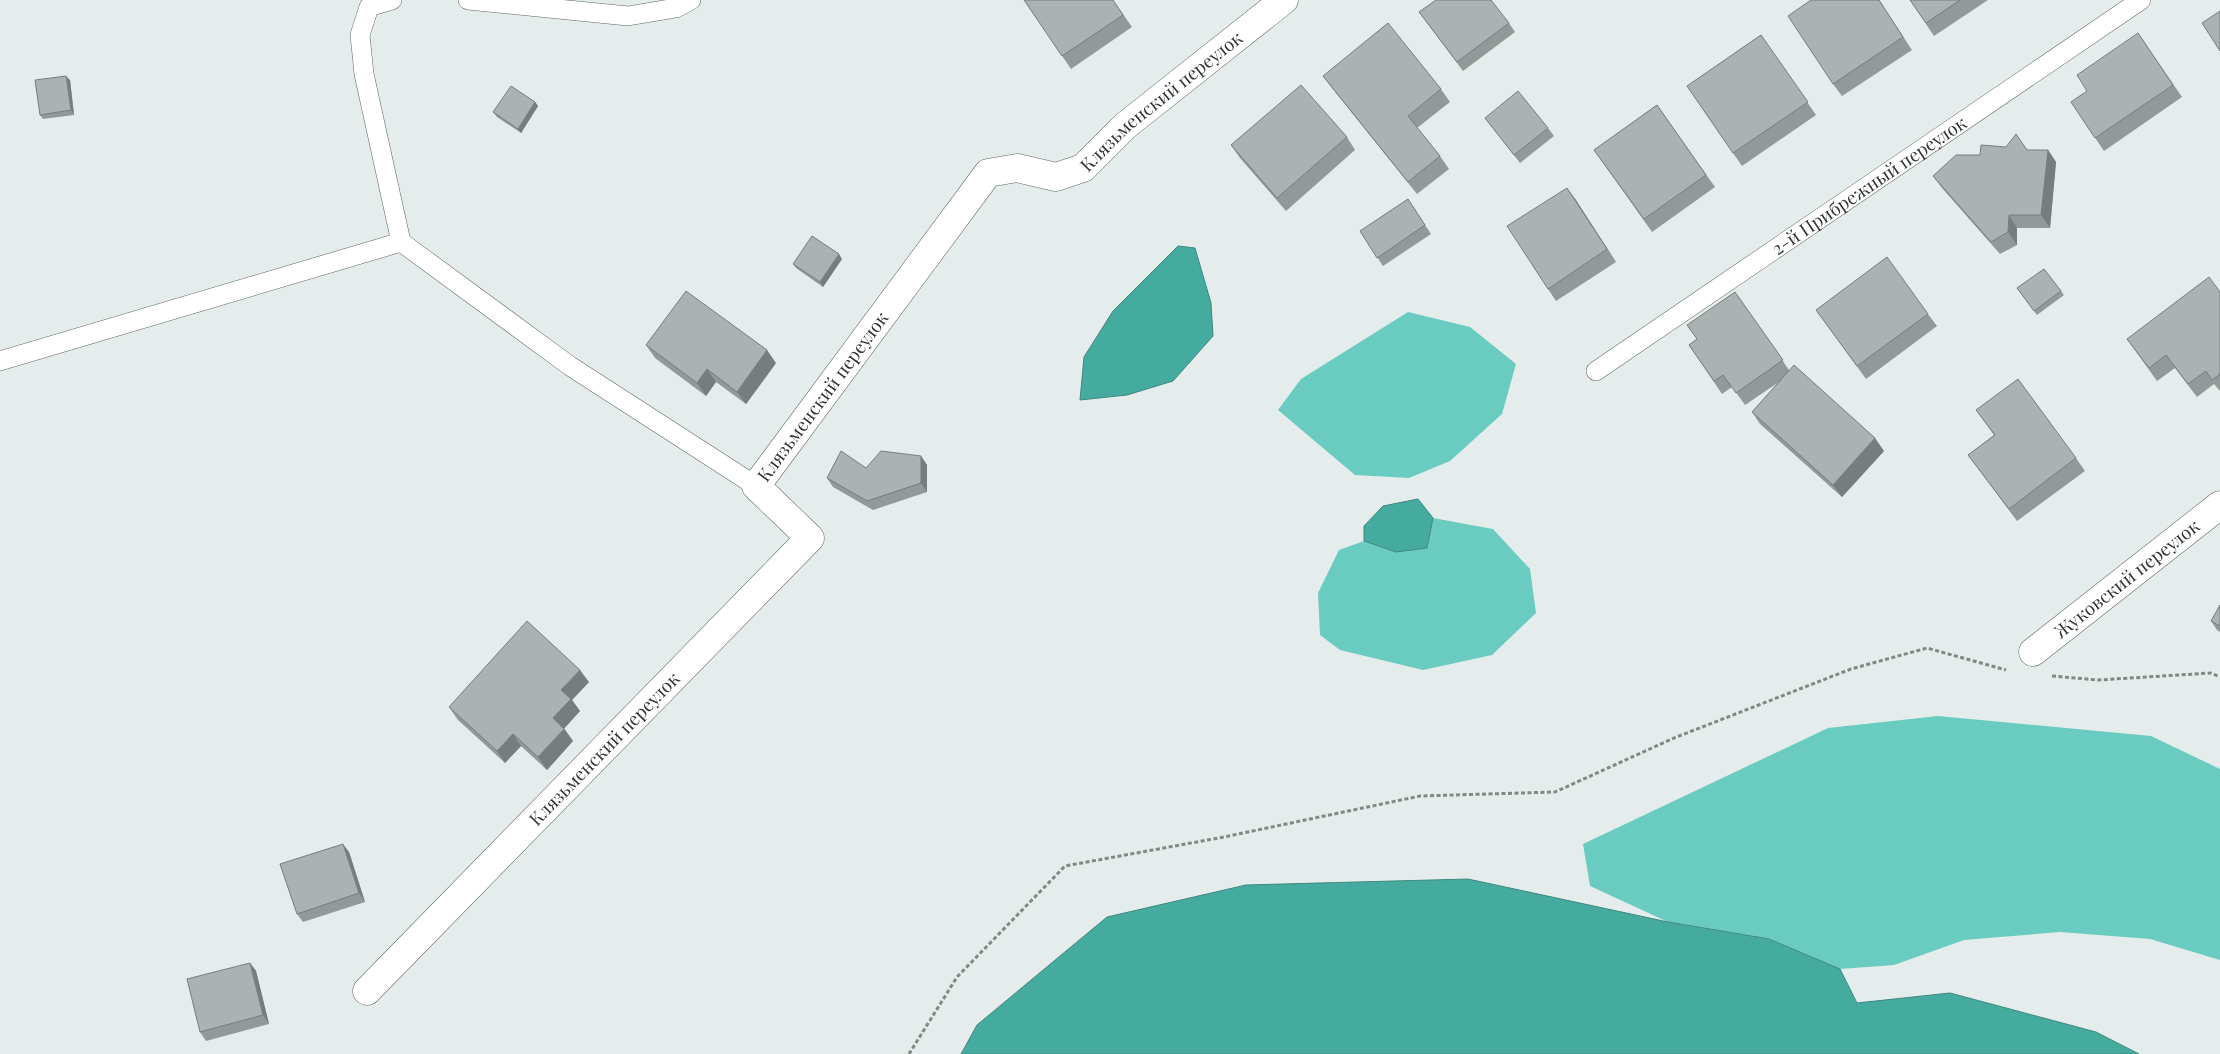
<svg xmlns="http://www.w3.org/2000/svg" width="2220" height="1054" viewBox="0 0 2220 1054" font-family="'Playfair Display',serif">
<style>
.forest{fill:#6accc0}
.water{fill:#46ab9f;stroke:#3f877f}
.lines{fill:none;stroke-linecap:round;stroke-linejoin:round}
.lane-casing{stroke:#5e6564;stroke-width:20}
.street-casing{stroke:#5e6564;stroke-width:29}
.path{stroke:#828786;stroke-width:3;stroke-dasharray:4 2.5;stroke-linecap:butt}
.lane{stroke:#fff;stroke-width:19}
.street{stroke:#fff;stroke-width:28}
.wall{fill:#929a99}
.shaded-wall{fill:#777d7d}
.building{fill:#aab3b2;stroke:#777d7d}
.labels{text-anchor:middle;dominant-baseline:central;stroke-width:5;stroke-linejoin:round;paint-order:stroke}
.street-label{font-size:18px;fill:#303333;stroke:#f1faf9}
</style>
<rect width="100%" height="100%" fill="#e4edeb"/>
<path class="forest" d="M1408 312 1470 327 1516 364 1502 414 1450 461 1409 478 1355 475 1278 410 1301 379Z
M1433 518 1493 529 1530 569 1536 613 1492 655 1423 670 1340 650 1320 635 1318 593 1339 550 1364 541 1396 552 1427 548Z
M1938 716 2151 736 2220 769V960L2150 939 2060 932 1964 940 1894 965 1840 969 1769 939 1668 922 1590 886 1583 844 1828 728Z"/>
<path class="water" d="M1178 246 1195 248 1211 303 1213 336 1173 381 1127 395 1080 400 1084 357 1113 311Z
M1418 499 1433 518 1427 548 1396 552 1364 541V526L1383 506Z
M1468 879 1668 922 1769 939 1840 969 1857 1003 1950 993 2096 1032 2139 1054H961L977 1025 1107 917 1246 885Z"/>
<g class="lines">
<defs>
<g id="lane">
<path d="M468 0 628 16 676 8 691 0"/>
<path d="M401 242 570 366 756 486"/>
<path d="M0 361 401 242 364 74 360 35 369 7 392 0"/>
<path id="s1" d="M1596 371 2141 0"/>
</g>
<g id="street">
<path id="s2" d="M2033 652 2220 505"/>
<path id="s3" d="M367 991 810 538 756 486 988 173 1017 168 1056 177 1083 168 1125 126 1284 0"/>
</g>
</defs>
<use href="#lane" class="lane-casing"/>
<use href="#street" class="street-casing"/>
<path class="path" d="M2052 676 2098 680 2211 673 2220 677
M909 1054 957 977 1065 866 1224 837 1420 796 1555 792 1674 738 1851 669 1927 648 2006 670"/>
<use href="#lane" class="lane"/>
<use href="#street" class="street"/>
</g>
<path class="wall" d="M1024 0H1113L1132 27 1071 69Z
M1811 0H1879L1912 50 1842 96 1833 84Z
M1910 0H1988L1934 36Z
M1419 12 1509 23 1515 32 1463 71Z
M2138 33 2182 97 2104 151 2071 102 2087 91Z
M1761 35 1816 115 1742 166 1687 86Z
M1323 76 1441 89 1450 102 1417 128 1440 156 1449 169 1417 194 1332 88Z
M70 80 74 115 43 119 40 115Z
M535 102 538 106 521 133 497 117 493 112Z
M1657 105 1715 187 1652 232 1594 150Z
M1485 118 1548 128 1554 136 1520 163Z
M1347 137 1355 150 1286 211 1240 158 1231 145Z
M2028 150H2048L2056 162 2050 228H2017V245L2000 254 1942 188 1933 176 1980 155Z
M1567 188 1616 262 1556 301 1548 289Z
M1408 199 1431 234 1383 266 1360 231Z
M842 259 823 287 796 268 793 264Z
M2044 269 2064 295 2037 315 2017 288Z
M1735 292 1789 370 1884 451 1842 497 1760 424 1752 412 1779 382 1745 405 1732 387 1722 394 1689 345 1697 339Z
M2220 292V391L2214 384 2197 397 2175 368 2157 381 2127 339Z
M1816 310 1928 314 1937 326 1866 379Z
M646 345 776 363 746 404 716 382 706 396 655 358Z
M1976 410 2076 458 2085 471 2017 521 1968 455 1994 435Z
M921 456 927 465V492L873 510 833 487 827 478 866 468Z
M2220 605V632L2217 630 2211 621Z
M589 682 572 700 580 711 564 728 573 741 547 770 521 746 505 763 458 720 449 707Z
M349 852 365 902 303 922 297 914Z
M250 963 256 971 269 1024 206 1041 200 1032Z"/>
<path class="shaded-wall" d="M66 76 70 80 74 115 71 110Z
M535 102 538 106 521 133 518 129Z
M2048 150 2056 162 2050 228 2041 215Z
M1567 188 1576 200 1616 262 1607 249Z
M2009 215 2017 228V245L2008 232Z
M839 254 842 259 823 287 820 282Z
M767 350 776 363 746 404 737 392Z
M707 369 716 382 706 396 697 383Z
M1875 438 1884 451 1842 497 1833 485Z
M921 456 927 465V492L921 483Z
M580 670 589 682 572 700 580 711 562 731 553 718 561 690Z
M564 729 573 741 547 770 538 757Z
M513 734 521 746 505 763 497 751Z
M343 844 349 852 365 902 359 893Z
M250 963 256 971 269 1024 263 1015Z"/>
<path class="building" d="M1024 0H1113L1123 15 1062 56Z
M1436 0H1491L1509 23 1457 62 1419 12Z
M1811 0H1879L1903 37 1833 84 1788 16Z
M1910 0H1960L1926 23Z
M2220 11V51L2202 23Z
M1388 23 1441 89 1408 116 1440 156 1408 182 1323 76Z
M2138 33 2173 85 2095 138 2071 102 2087 91 2077 75Z
M1761 35 1808 102 1733 153 1687 86Z
M66 76 71 110 40 115 35 80Z
M1301 85 1347 137 1277 198 1231 145Z
M511 86 535 102 518 129 493 112Z
M1518 91 1548 128 1514 155 1485 118Z
M1657 105 1706 175 1644 219 1594 150Z
M2016 134 2027 150H2048L2041 215H2009L2008 232 1991 242 1933 176 1956 155H1980L1981 145 2006 147Z
M1567 188 1607 249 1548 289 1507 226Z
M1408 199 1425 225 1377 258 1360 231Z
M812 236 839 254 820 282 793 264Z
M1887 257 1928 314 1857 366 1816 310Z
M2044 269 2061 291 2034 311 2017 288Z
M2209 277 2220 292V374L2212 380 2206 371 2188 384 2166 355 2149 368 2127 339Z
M686 291 767 350 737 392 707 369 697 383 646 345Z
M1735 292 1783 360 1736 393 1723 375 1714 381 1689 345 1697 339 1687 325Z
M1794 365 1875 438 1833 485 1752 412Z
M2018 379 2076 458 2009 509 1968 455 1995 435 1976 410Z
M841 451 866 468 881 451 921 456V483L867 501 827 478Z
M2220 605V626L2211 621Z
M527 621 580 670 561 690 571 699 553 718 564 729 538 757 513 734 497 751 449 707Z
M343 844 359 893 297 914 280 864Z
M250 963 263 1015 200 1032 187 979Z"/>
<g class="labels">
<g class="street-label">
<text stroke="none"><textPath href="#s3" startOffset="1299">Клязьменский переулок</textPath></text>
<text stroke="none"><textPath href="#s1" startOffset="330">2-й Прибрежный переулок</textPath></text>
<text stroke="none"><textPath href="#s3" startOffset="820">Клязьменский переулок</textPath></text>
<text stroke="none"><textPath href="#s2" startOffset="119">Жуковский переулок</textPath></text>
<text stroke="none"><textPath href="#s3" startOffset="339">Клязьменский переулок</textPath></text>
</g>
</g>
</svg>
